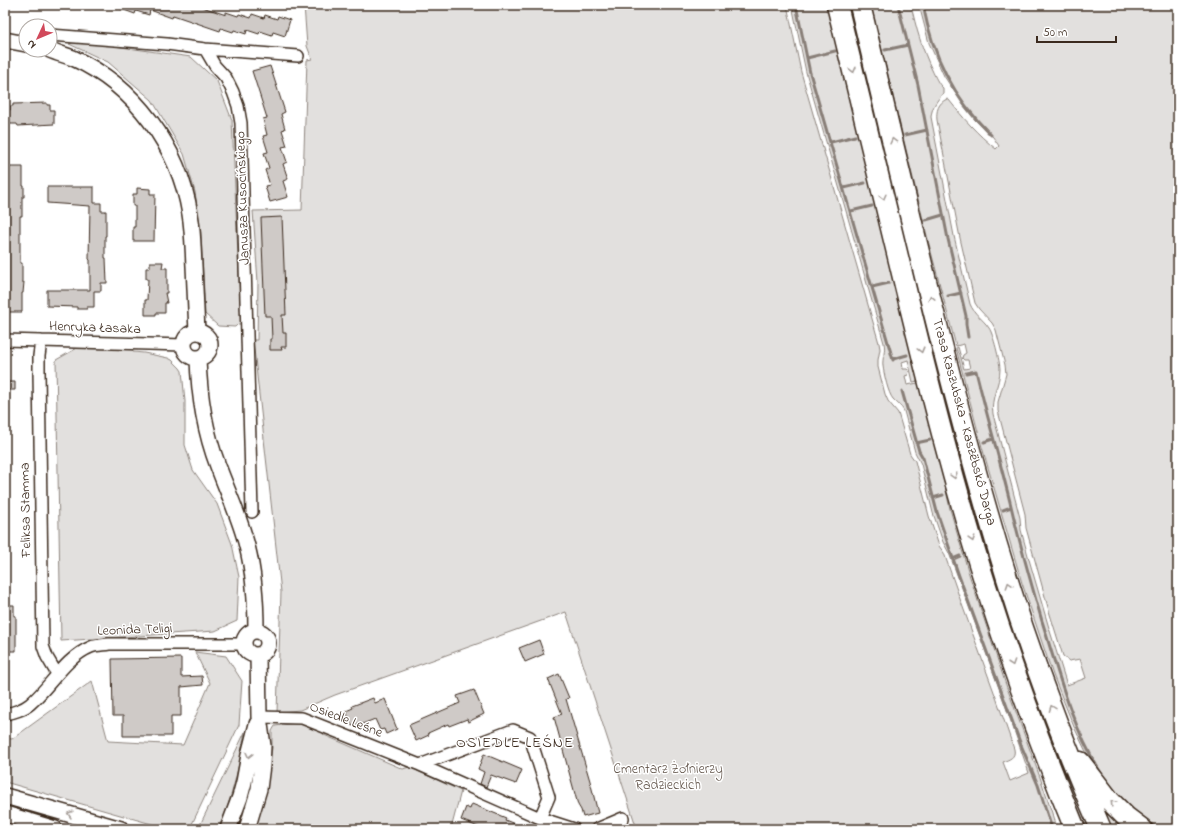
<svg xmlns="http://www.w3.org/2000/svg" width="1183" height="834" viewBox="0 0 1183 834" font-family="'Indie Flower',sans-serif">
<style>
.green{fill:#e2e0de;stroke:#8e857e}
.lines{fill:none;stroke-linecap:round;stroke-linejoin:round}
.stream{stroke:#887e77;stroke-width:3}
.building{fill:#cfcac7;stroke:#3b2a1e}
.street-casing{stroke:#3b2a1e;stroke-width:14}
.secondary-casing{stroke:#3b2a1e;stroke-width:18}
.highway-casing{stroke:#3b2a1e;stroke-width:23}
.street{stroke:#fff;stroke-width:11}
.secondary{stroke:#fff;stroke-width:15}
.highway{stroke:#fff;stroke-width:20}
.oneway{stroke:#a79f9a}
.labels{text-anchor:middle;dominant-baseline:central;stroke-width:3;stroke-linejoin:round;paint-order:stroke}
.street-label{font-size:14px;fill:#3b2a1e;stroke:#fff}
.park-label{font-size:14px;fill:#65584e;stroke:#fff}
.neighbourhood-label{font-size:15px;letter-spacing:1px;fill:#3b2a1e;stroke:#fff}
</style>
<rect width="100%" height="100%" fill="#fff"/>
<filter id="ink" filterUnits="userSpaceOnUse"><feTurbulence type="fractalNoise" baseFrequency=".025" numOctaves="2"/><feDisplacementMap in="SourceGraphic" scale="8" xChannelSelector="R" yChannelSelector="G"/><feConvolveMatrix kernelMatrix="1 2 1 2 8 2 1 2 1" color-interpolation-filters="sRGB"/></filter>
<g filter="url(#ink)">
<path class="green" d="M304 5H787L801 72 879 343 880 349 878 360V367L885 394 888 401 898 413 910 454 915 461 929 516 939 546 944 553C966 619 992 683 1014 749 1016 758 1009 759 1003 762L1010 781 1029 773 1001 693 949 553 943 542 933 513 921 464 915 452 904 411C901 406 897 403 893 399 888 393 884 374 883 366 882 358 886 351 884 343L806 72 792 5H827L918 381 913 382 908 360 902 362 903 369H907L909 371 908 375 905 376 907 385 918 383 919 384 940 463 950 509 969 574 1006 685 1041 780 1052 813 1056 829H637L566 612 335 695 300 710 277 712 281 592 253 340H257L258 282 253 211 302 210 307 60 312 59 307 46Z
M846 5H852L894 179 888 180Z
M871 5H911C916 28 922 49 932 70 935 76 938 84 943 88V93C937 101 932 106 931 117L954 236 970 304C974 314 983 319 989 328 993 333 1000 362 1000 369 1000 385 990 398 993 414L1020 518 1021 530 1030 563 1049 628 1067 685 1086 678 1080 659 1069 661 1063 656 1049 611 1026 528 1025 514 998 411V402L1006 374 1005 365 996 330 992 323 979 309 975 303 960 238 937 120C936 111 938 103 947 99L949 100C964 119 977 134 996 149L999 146 993 137 975 120 963 105 944 76 929 43 919 5H1178V829H1156L1131 811 1089 758 1074 727 1053 675 1022 583 982 447 956 348 958 347 964 369 970 368 968 360H964L962 358 963 355 966 353 964 344 956 346 929 244Z
M79 41 191 57 217 81 232 120 241 324H238L235 327 218 326 205 314 201 233 195 192 184 154 152 100 108 62 69 44Z
M928 318 1092 829H1084L1025 678 978 531 921 319Z
M79 347 133 349V352L144 353 168 358 172 360 180 368 182 371 185 401V445L193 470 217 504 232 544 239 577 237 621 215 631 61 641 56 360Z
M195 652 226 656 242 681 239 725 192 824 186 829H169L5 782V738L12 739 92 681 108 741 183 745 210 683Z
M290 724H304L321 730 324 735 403 769 409 767 461 791 451 829H254L265 791 272 748V731L275 726Z
M245 732C239 765 233 798 218 829H198Z
M1099 798 1130 829H1112Z
M5 822 25 829H5Z"/>
<g class="lines">
<path class="stream" d="M796 5 810 73 893 360
M898 5 918 85 948 239 966 316V324L968 337
M923 5C933 57 953 97 991 135
M885 50 908 45
M807 58 835 51
M905 135 927 130
M831 142 855 136
M844 188 865 183
M851 211 872 206
M926 220 943 215
M872 287 889 283
M948 296 961 293
M893 359 907 355
M966 373 976 371C987 416 1000 461 1011 506 1020 545 1031 583 1042 621 1058 672 1072 727 1101 773
M902 391 919 451 923 458 937 512 959 576 1021 745 1038 785 1052 829
M984 442 993 439
M916 443 930 440
M933 498 943 495
M1003 510 1011 507
M953 559 960 556
M1147 822 1160 829"/>
</g>
<path class="building" d="M113 5H197L226 15V12L238 16 239 14 251 18 252 14 264 18 265 15 277 19 278 16 290 20 285 36 273 32 272 35 260 31 259 34 247 30 246 34 234 30 233 32 221 28 220 31 173 15 172 18 150 10 149 15 136 11 135 14 113 6Z
M270 66 285 112 281 114 285 129 282 130 287 146 282 147 287 162 283 164 288 179 283 181 288 197 270 202 265 186 270 185 265 170 269 168 264 153 268 152 263 136 267 135 263 119 267 118 252 71Z
M47 103V105H50V110H54V124L18 126 17 124H6L7 110H10V106H13V104Z
M7 167H23V186H24V197H22V216H20V263H22V282H24L23 293H22V312H6L5 215 6 200Z
M47 187H94V203H101V211H106V236H105V258H106L107 283H101V291H94V307H87V309H77V307L47 306V290H90V260L89 259 90 206 47 203Z
M137 188 150 189V194H155L154 241H133V227H135V206H133V194H137Z
M282 217 286 315H282L283 333H286V347H281L282 350H270V339H272L271 316H265L261 218Z
M150 262H163L162 268H167V293H165L167 303H165V313H156V315H145V300H147L148 279H146V268H150Z
M5 382H15V390H5Z
M5 605H14V616H16V651H5Z
M539 640 544 654 525 662 519 648Z
M181 658V677L202 676 203 685 181 687V716H171V736H123V716H113L112 659Z
M559 674 569 698 566 699 590 781 598 813 583 817 581 810 578 805 554 717 562 714 548 679Z
M474 690 484 714 468 722 467 719 449 726 448 724 428 733 429 735 416 741 409 725 460 703 457 696Z
M373 698 375 703 385 699 397 729 386 734 384 729 380 730 375 719 360 725 359 723 352 726 346 711 353 708 352 706Z
M484 754 522 770 516 784 491 775 486 787 480 784 484 772 478 769Z
M472 804 506 818 505 820 527 829H483L461 820 466 807 470 809Z"/>
<g class="lines">
<defs>
<path id="street" d="M50 35 167 44 205 49 215 66 226 78 233 92 238 106 241 123 252 512
M205 49 298 56
M5 340 184 345
M41 341 39 356V371L43 646 47 657 57 674
M5 714C13 713 24 709 30 704 50 687 66 657 91 647 96 645 103 645 109 644H243
M259 717 302 718 420 765 540 818 549 797 530 737 513 730 420 765
M540 818 574 829
M597 829 623 818"/>
<path id="secondary" d="M5 40 26 44
M50 50C57 53 65 55 73 58 135 86 179 147 190 214 193 231 193 249 194 266 195 288 196 310 197 332
M184 345a13 13 0 1 1 26 0a13 13 0 1 1-26 0Z
M198 358C199 395 205 432 218 466 228 493 240 518 247 546 254 573 256 602 256 630
M244 643a12 12 0 1 1 24 0a12 12 0 1 1-24 0Z
M5 796 121 829
M5 814 55 829
M228 829 240 797 244 782 249 755 257 724
M247 829 259 789 262 765 263 746 259 717 258 655"/>
<path id="highway" d="M837 5C860 100 883 195 906 290 930 389 955 489 986 586 1012 668 1042 749 1075 829
M860 5C906 197 949 390 1007 578 1033 663 1065 747 1101 829
M1080 762 1110 801 1126 817 1142 829"/>
</defs>
<use href="#street" class="street-casing"/>
<use href="#secondary" class="secondary-casing"/>
<use href="#highway" class="highway-casing"/>
<use href="#street" class="street"/>
<use href="#secondary" class="secondary"/>
<use href="#highway" class="highway"/>
</g>
<defs><path id="oneway-chevron" d="M-2-3.5L2.5 0L-2 3.5" fill="none" stroke-width="1.6" stroke-linecap="round" stroke-linejoin="round"/></defs>
<g class="oneway">
<use href="#oneway-chevron" transform="translate(853 70) rotate(76)"/>
<use href="#oneway-chevron" transform="translate(893 141) rotate(-104)"/>
<use href="#oneway-chevron" transform="translate(883 197) rotate(76)"/>
<use href="#oneway-chevron" transform="translate(931 298) rotate(-104)"/>
<use href="#oneway-chevron" transform="translate(921 350) rotate(75)"/>
<use href="#oneway-chevron" transform="translate(954 476) rotate(74)"/>
<use href="#oneway-chevron" transform="translate(972 539) rotate(73)"/>
<use href="#oneway-chevron" transform="translate(1009 585) rotate(-108)"/>
<use href="#oneway-chevron" transform="translate(1012 663) rotate(71)"/>
<use href="#oneway-chevron" transform="translate(1052 708) rotate(-111)"/>
<use href="#oneway-chevron" transform="translate(249 755) rotate(103)"/>
<use href="#oneway-chevron" transform="translate(1113 803) rotate(-134)"/>
<use href="#oneway-chevron" transform="translate(70 814) rotate(-164)"/>
</g>
</g>
<g class="labels">
<g class="street-label">
<text transform="translate(243 198) rotate(-92)">Janusza Kusocińskiego</text>
<text transform="translate(95 328) rotate(2)">Henryka Łasaka</text>
<text transform="translate(964 422) rotate(75)">Trasa Kaszubska – Kaszëbskô Darga</text>
<text transform="translate(26 510) rotate(-91)">Feliksa Stamma</text>
<text transform="translate(135 630) rotate(-2)">Leonida Teligi</text>
<text transform="translate(346 720) rotate(21)">Osiedle Leśne</text>
</g>
<g class="park-label">
<text x="668" y="769">Cmentarz Żołnierzy<tspan x="668" dy="16">Radzieckich</tspan></text>
</g>
<g class="neighbourhood-label">
<text x="515" y="743">OSIEDLE LEŚNE</text>
</g>
</g>
<rect width="1183" height="834" fill="none" stroke="#fff" stroke-width="20"/>
<rect x="10" y="10" width="1163" height="814" fill="none" stroke="#3b2a1e" stroke-width="1.5" filter="url(#ink)"/>
<g transform="translate(38 38) rotate(226)"><circle r="19" fill="#ffffff" stroke="#b1aaa5"/>
<path d="M0-3L7 15L0 10L-7 15Z" fill="#d1495b"/>
<text y="-6" font-size="11" font-weight="bold" text-anchor="middle" fill="#3b2a1e">N</text>
</g>
<path d="M1037 36v6h79v-6" fill="none" stroke="#3b2a1e" stroke-width="2"/>
<text x="1043" y="36" font-size="12" fill="#3b2a1e" stroke="#ffffff" stroke-width="3" paint-order="stroke">50 m</text>
</svg>
